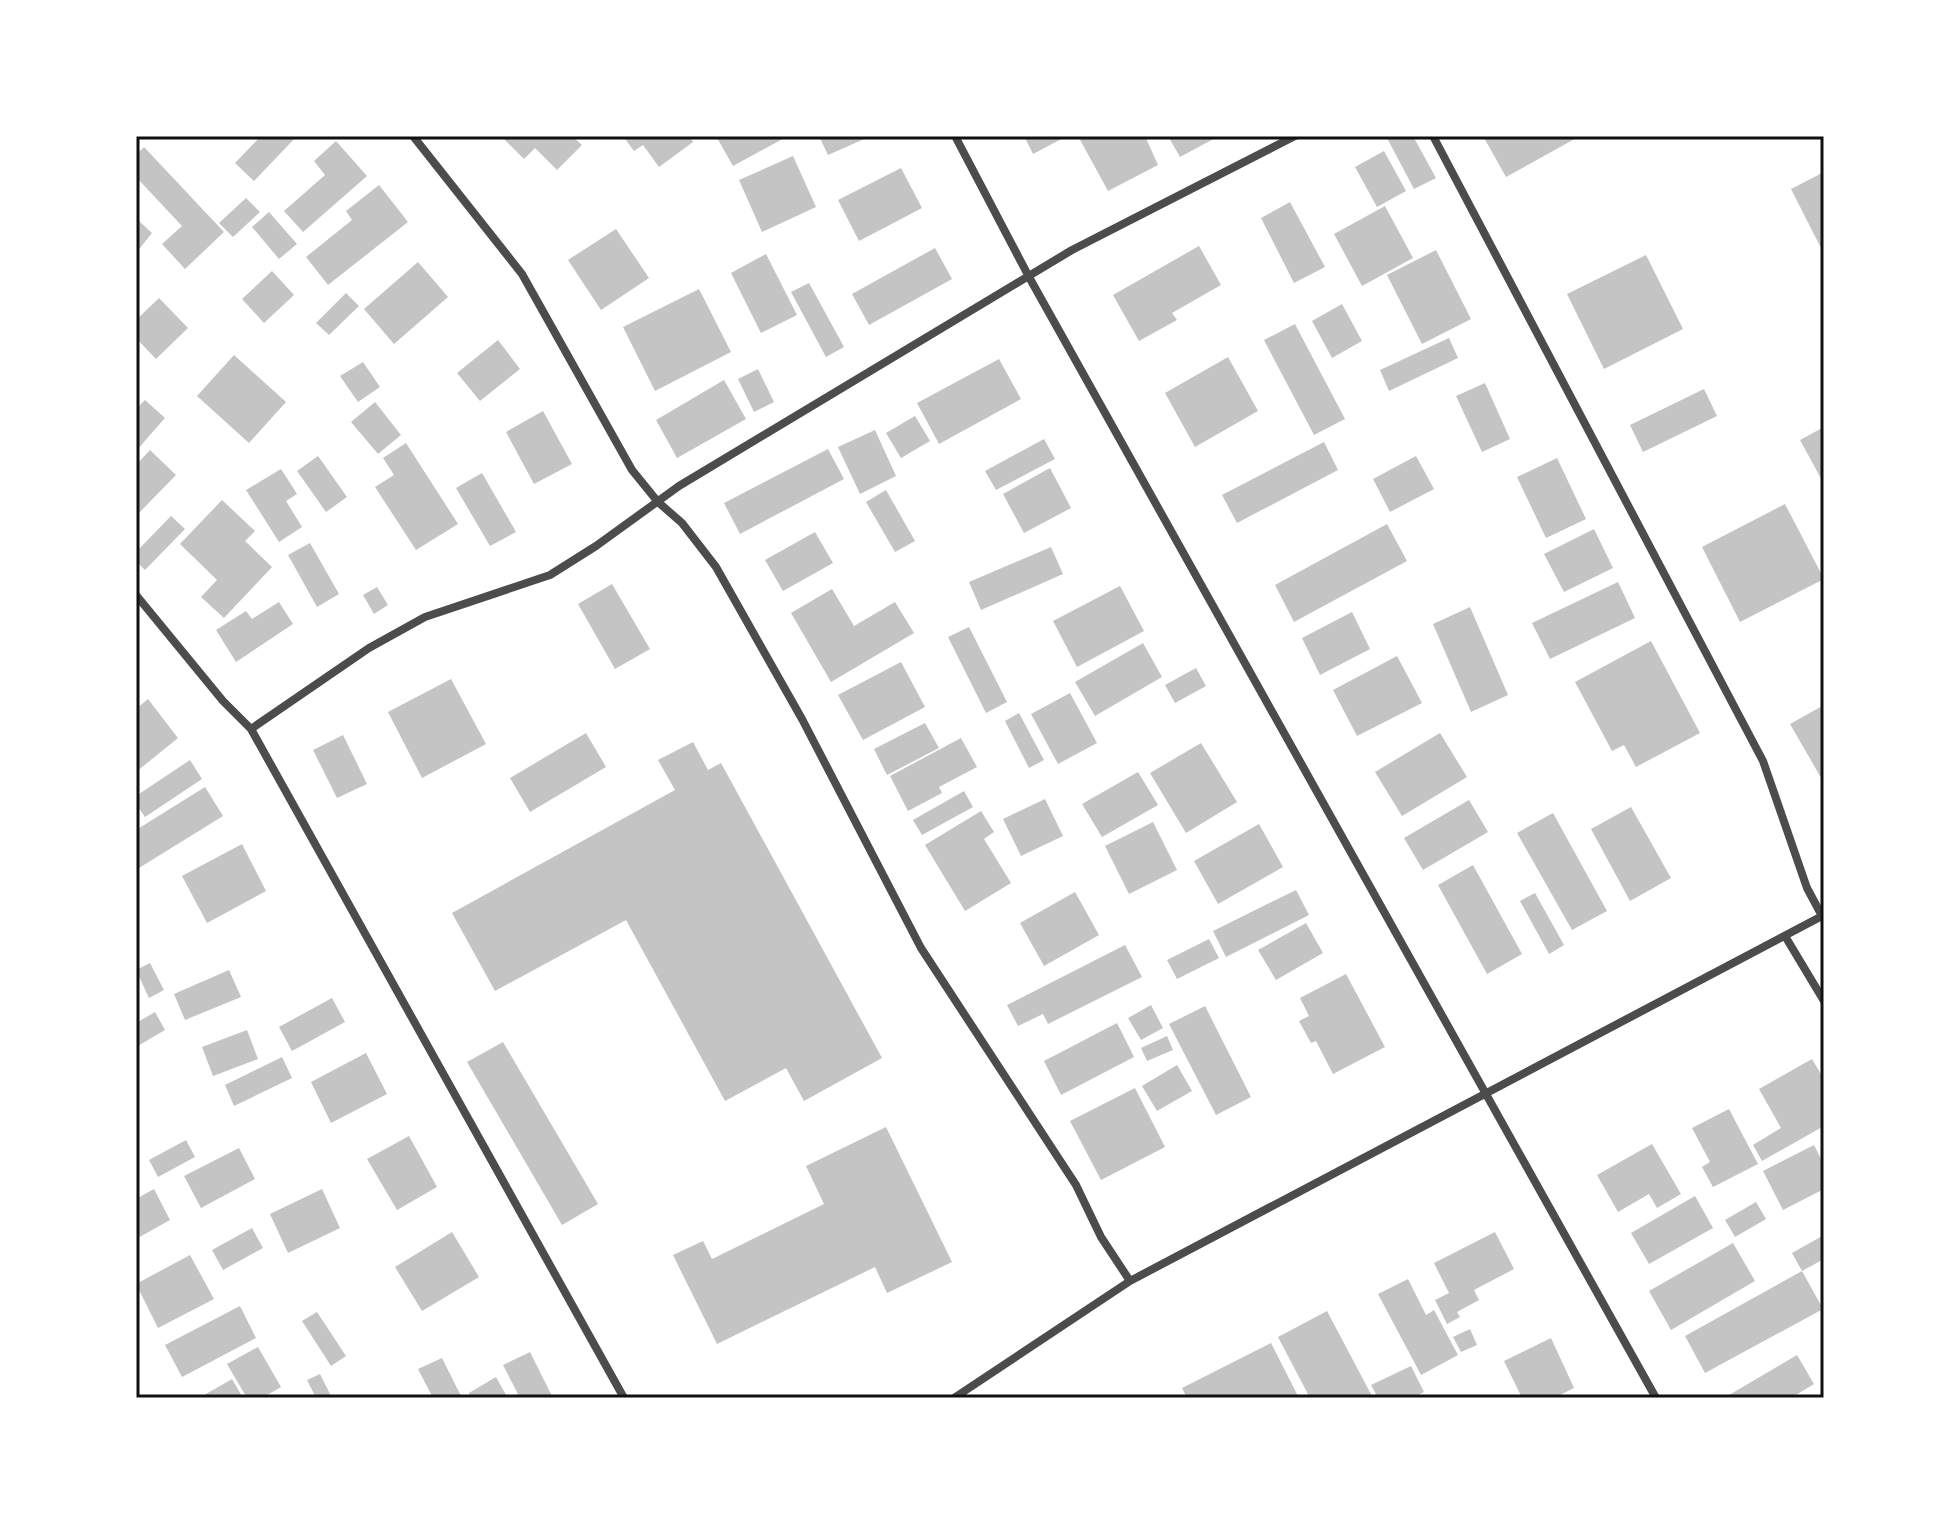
<svg xmlns="http://www.w3.org/2000/svg" width="1960" height="1534" viewBox="0 0 1960 1534" font-family="Rubik,sans-serif">
<style>
.building{fill:#c4c4c4}
.lines{fill:none;stroke-linecap:round;stroke-linejoin:round}
.minor{stroke:#4c4c4c;stroke-width:8}
.neatline{fill:none;stroke:#111;stroke-width:3}
</style>
<rect width="100%" height="100%" fill="#fff"/>
<path class="building" d="M261 136H297L254 181 235 163Z
M501 136H572L582 145 557 170 535 148 524 159Z
M623 136H689L693 142 659 167 643 145 634 151Z
M716 136H788L733 166Z
M819 136H871L828 155Z
M1024 136H1067L1033 154Z
M1078 136H1145L1158 165 1108 191Z
M1168 136H1219L1180 157Z
M1391 136H1413L1436 178 1414 189 1387 138Z
M1483 136H1580L1506 177Z
M336 141 367 176 303 232 284 211 325 175 314 161Z
M144 147 224 232 185 269 162 244 182 226 136 177V155Z
M1384 151 1406 191 1377 207 1355 167Z
M793 156 816 207 762 232 739 180Z
M901 168 922 208 859 241 838 200Z
M1824 172V254L1791 189Z
M379 185 408 222 328 285 306 257 352 220 346 211Z
M246 198 260 212 233 237 219 223Z
M1290 202 1325 267 1294 283 1261 218Z
M1385 206 1413 258 1362 286 1334 234Z
M269 212 297 244 279 259 252 227Z
M139 221 152 233 136 253V224Z
M616 229 649 278 601 310 568 260Z
M1199 246 1221 285 1172 313 1177 320 1139 341 1113 295Z
M935 248 952 279 869 325 852 294Z
M1436 250 1471 319 1422 344 1387 275Z
M766 254 797 315 761 333 731 273Z
M1646 255 1683 329 1604 369 1567 294Z
M418 262 448 297 394 344 364 309Z
M272 271 294 295 264 323 242 299Z
M809 283 844 347 826 357 791 292Z
M699 289 731 352 655 391 623 327Z
M346 293 359 306 329 335 316 323Z
M159 298 188 328 156 359 136 338V320Z
M1342 304 1362 341 1332 358 1312 321Z
M1295 324 1345 419 1314 435 1264 340Z
M1449 338 1458 358 1389 391 1380 370Z
M498 340 520 369 480 401 457 373Z
M234 355 286 402 249 443 197 396Z
M1228 357 1258 411 1195 447 1165 393Z
M999 359 1021 399 939 444 917 403Z
M363 362 380 387 358 402 340 376Z
M758 369 774 402 754 412 738 379Z
M724 380 746 419 677 458 656 420Z
M1485 383 1510 439 1482 452 1456 396Z
M1704 389 1717 416 1643 452 1630 425Z
M145 400 165 418 136 451V409Z
M375 402 401 435 378 454 351 422Z
M543 411 572 464 534 484 506 432Z
M915 416 930 441 901 458 886 433Z
M1824 427V484L1800 440Z
M875 430 896 476 860 494 838 447Z
M1044 439 1055 459 996 490 985 471Z
M1324 442 1338 470 1237 523 1222 495Z
M406 443 458 524 416 550 375 487 394 475 383 458Z
M828 449 844 479 740 534 724 503Z
M150 450 176 475 136 516V465Z
M318 456 347 497 326 512 297 471Z
M1416 456 1434 489 1390 512 1373 479Z
M1557 458 1586 519 1546 538 1517 477Z
M1050 468 1071 508 1024 533 1003 494Z
M281 469 297 494 286 501 302 527 279 542 246 490Z
M482 473 516 532 490 546 456 488Z
M886 490 915 541 895 552 866 502Z
M222 500 255 531 245 541 272 567 224 618 201 597 217 580 180 544Z
M1785 504 1824 579 1740 622 1702 547Z
M171 516 185 529 145 570 136 561V552Z
M1387 524 1407 561 1294 622 1275 585Z
M1594 529 1613 568 1564 592 1544 554Z
M815 532 833 563 783 591 765 560Z
M310 543 339 594 317 607 288 555Z
M1051 547 1063 574 981 610 969 582Z
M1618 582 1635 618 1550 659 1532 623Z
M612 584 650 649 615 669 578 604Z
M1120 586 1144 631 1077 667 1053 621Z
M377 587 388 605 374 614 363 595Z
M832 589 854 626 895 602 914 633 831 682 791 613Z
M279 602 293 624 236 662 216 630 246 611 252 619Z
M1470 607 1508 695 1471 712 1433 624Z
M1352 612 1370 649 1320 675 1302 638Z
M969 627 1007 702 986 713 948 637Z
M1651 641 1700 733 1636 767 1624 745 1612 751 1575 682Z
M1143 643 1162 677 1095 716 1075 682Z
M1397 656 1422 703 1357 736 1333 690Z
M901 662 925 707 863 740 838 695Z
M1196 668 1206 686 1175 703 1165 685Z
M451 679 486 744 422 778 388 712Z
M1070 693 1097 743 1058 764 1031 714Z
M148 699 178 738 136 772V709Z
M1824 705V783L1790 724Z
M1019 713 1044 760 1029 768 1005 721Z
M925 723 939 748 887 775 874 749Z
M586 733 606 767 530 812 510 778Z
M1440 733 1467 777 1402 816 1375 772Z
M343 735 367 784 337 798 313 750Z
M961 738 977 767 939 787 942 793 908 811 890 776Z
M693 742 708 770 721 763 882 1058 804 1101 786 1068 725 1101 626 920 495 991 452 913 675 790 658 760Z
M1201 743 1237 802 1186 833 1150 773Z
M190 760 202 779 145 817 136 804V796Z
M1138 772 1158 805 1102 837 1082 804Z
M205 787 223 816 139 868 136 863V830Z
M964 791 973 807 922 835 913 820Z
M1045 799 1063 836 1021 856 1003 819Z
M1469 800 1488 832 1423 870 1404 838Z
M1631 807 1671 878 1630 901 1591 829Z
M981 811 994 832 984 839 1011 883 965 911 925 845Z
M1553 813 1607 911 1572 930 1517 833Z
M1153 822 1177 870 1129 894 1105 846Z
M1259 824 1283 867 1218 904 1194 861Z
M242 844 266 891 207 923 182 876Z
M1473 865 1522 954 1487 974 1438 885Z
M1296 890 1309 915 1226 957 1213 931Z
M1075 892 1099 935 1044 966 1020 923Z
M1535 893 1564 945 1549 954 1520 901Z
M1306 923 1323 953 1276 980 1258 950Z
M1209 939 1219 958 1177 979 1167 960Z
M1125 945 1142 977 1048 1024 1043 1014 1018 1026 1007 1005Z
M150 963 164 990 149 998 136 970Z
M229 970 241 997 185 1020 174 994Z
M1346 974 1385 1047 1333 1074 1316 1041 1311 1043 1299 1021 1309 1016 1300 998Z
M332 998 345 1022 292 1051 279 1027Z
M1151 1005 1163 1028 1141 1040 1128 1018Z
M1205 1006 1251 1097 1216 1115 1169 1024Z
M155 1012 165 1030 136 1047V1023Z
M1117 1023 1134 1057 1061 1095 1044 1061Z
M247 1030 258 1059 213 1076 202 1047Z
M1167 1036 1173 1050 1147 1061 1141 1048Z
M503 1042 598 1204 562 1225 467 1062Z
M366 1053 387 1094 331 1123 311 1082Z
M282 1057 292 1078 234 1106 225 1085Z
M1812 1059 1824 1079V1126L1762 1161 1753 1145 1781 1128 1759 1089Z
M1177 1065 1192 1091 1157 1111 1142 1086Z
M1135 1088 1165 1147 1101 1180 1070 1121Z
M1729 1109 1758 1164 1713 1187 1702 1167 1710 1162 1692 1128Z
M886 1127 952 1262 887 1293 875 1267 717 1344 673 1255 703 1241 712 1259 824 1204 806 1166Z
M409 1136 437 1187 397 1210 367 1159Z
M186 1140 195 1157 158 1177 149 1160Z
M1652 1144 1681 1194 1657 1208 1649 1194 1618 1212 1597 1175Z
M1814 1145 1824 1165V1189L1783 1210 1763 1171Z
M239 1148 255 1179 201 1208 184 1176Z
M154 1189 170 1220 136 1239V1199Z
M322 1189 340 1228 288 1253 270 1214Z
M1695 1196 1713 1228 1649 1264 1631 1233Z
M1756 1202 1766 1219 1735 1237 1725 1220Z
M252 1228 263 1248 223 1270 212 1250Z
M452 1232 479 1277 422 1311 395 1267Z
M1495 1232 1514 1269 1474 1290 1479 1300 1457 1312 1460 1317 1447 1324 1435 1300 1449 1293 1434 1263Z
M1824 1235V1259L1802 1271 1792 1253Z
M1733 1243 1755 1281 1671 1330 1649 1291Z
M190 1255 214 1299 158 1328 136 1284Z
M1802 1271 1823 1309 1705 1373 1685 1336Z
M1408 1279 1426 1315 1434 1310 1458 1355 1421 1375 1378 1294Z
M240 1306 256 1338 182 1377 165 1345Z
M1327 1311 1373 1398H1310L1278 1337Z
M317 1312 346 1356 331 1366 302 1321Z
M1470 1329 1477 1345 1461 1352 1453 1337Z
M1551 1338 1574 1388 1554 1398H1522L1504 1361Z
M1271 1343 1299 1398H1187L1182 1388Z
M258 1347 281 1387 262 1398H247L227 1364Z
M530 1352 553 1398H520L503 1365Z
M1797 1355 1814 1384 1791 1398H1724Z
M442 1358 462 1398H433L418 1369Z
M1411 1366 1424 1392 1413 1398H1378L1371 1385Z
M320 1374 332 1398H316L307 1380Z
M496 1377 506 1395 500 1398H471L469 1393Z
M232 1379 243 1398H199Z"/>
<g class="lines">
<path class="minor" d="M413 136 522 274 632 470 658 502 682 523 716 567 802 719 921 948 1076 1185 1101 1237 1130 1281
M955 136 1029 277 1656 1398
M1433 136 1763 761 1807 888 1822 916
M136 595 223 701 251 729 624 1398
M251 729 369 648 425 617 550 575 596 546 679 486 1072 250 1295 136
M1785 936 1824 1001
M954 1398 1130 1281 1824 915"/>
</g>
<rect width="1960" height="1534" fill="none" stroke="#ffffff" stroke-width="276"/>
<rect x="138" y="138" width="1684" height="1258" class="neatline"/>
</svg>
